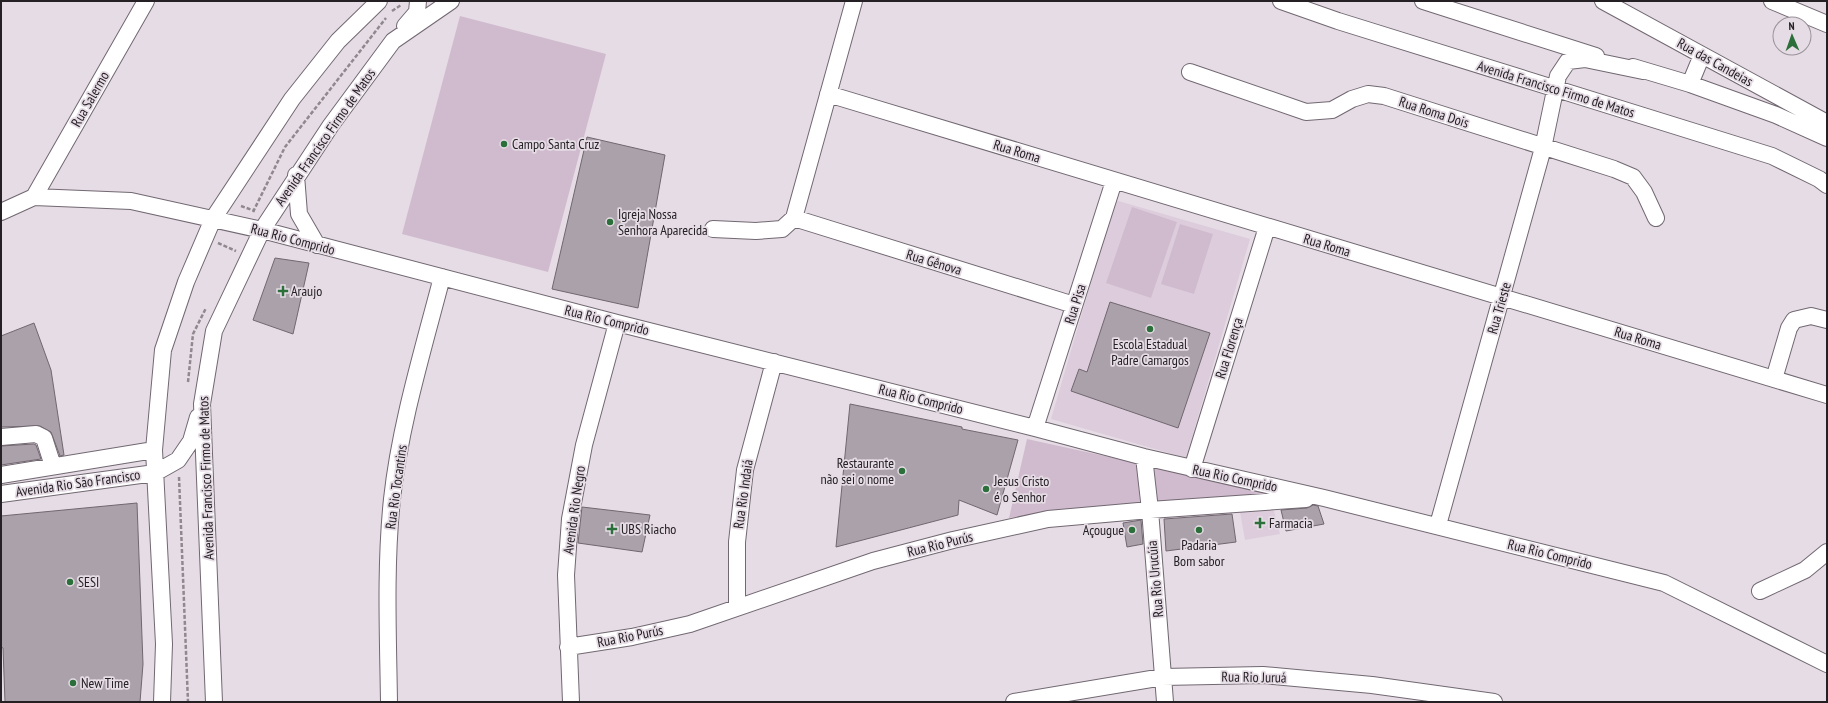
<svg xmlns="http://www.w3.org/2000/svg" width="1828" height="703" viewBox="0 0 1828 703" font-family="'PT Sans Narrow',sans-serif">
<style>
.built{fill:#ddcddc}
.green{fill:#d0bbce}
.building{fill:#aba1ab;stroke:#70676f}
.lines{fill:none;stroke-linecap:round;stroke-linejoin:round}
.minor-casing{stroke:#716871;stroke-width:18}
.path{stroke:#90888f;stroke-width:2.5;stroke-dasharray:4 2;stroke-linecap:butt}
.minor{stroke:#fff;stroke-width:16}
.poi-dot{fill:#2b6f3a;stroke:#e6dce5;stroke-width:1.5}
.labels{text-anchor:middle;dominant-baseline:central;stroke-width:3.5;stroke-linejoin:round;paint-order:stroke}
.street-label{font-size:14px;fill:#242024;stroke:#e6dce5}
.poi-label{font-size:14px;fill:#242024;stroke:#e6dce5;text-anchor:start}
</style>
<rect width="100%" height="100%" fill="#e6dce5"/>
<path class="built" d="M1115 200 1250 239 1186 458 1051 419Z
M1273 507 1280 534 1245 540 1240 512Z"/>
<path class="green" d="M460 16 606 54 548 272 402 234Z
M1132 207 1177 222 1151 298 1106 283Z
M1180 224 1213 234 1194 294 1161 284Z
M1027 439 1137 463 1140 505 1053 511 1009 518Z
M1153 467 1275 496 1157 502Z"/>
<path class="building" d="M587 137 665 155 638 308 552 289Z
M275 258 309 263 293 334 253 320Z
M1110 302 1210 333 1178 428 1071 391 1079 369 1087 372Z
M34 323 51 370 64 455 60 456 51 432 40 426 1 427V336Z
M850 404 962 427V429L1018 440 997 515 959 500 958 515 836 547Z
M34 444 36 445 41 459 1 465V446Z
M137 503 143 664 140 702H5L3 648 1 647V516Z
M1313 505 1318 506 1324 524 1286 531 1281 510 1307 508Z
M582 507 650 515 642 552 578 543Z
M1232 514 1236 542 1166 551 1164 519Z
M1141 520 1143 544 1127 547 1123 523Z"/>
<g class="lines">
<defs>
<path id="minor" d="M1281 1 1338 21 1772 156 1819 179 1827 185
M1423 1 1596 56
M1603 1 1827 123
M1772 1 1827 24
M405 26 417 12 418 1
M1633 67 1690 84 1776 115 1827 138
M1190 72 1306 112 1332 110 1352 99 1368 94 1384 96 1614 169 1633 177 1644 192 1656 218
M1690 84 1702 55
M828 94 1827 395
M296 175 299 214 317 245
M34 197 146 1
M1 212 34 197 131 201 262 230 617 323 1035 428 1144 457 1324 498 1664 583 1827 664
M794 218 1074 305
M794 218 854 1
M713 229 756 231 782 229 794 218
M1774 379 1789 328 1794 320 1811 316 1827 320
M1035 428 1114 181
M1 437 36 434 44 438 53 466
M1144 457 1150 510 1165 702
M1192 469 1267 227
M1 475 154 450
M1 494 155 473 178 460 191 441 198 417
M1438 525 1543 148 1558 76 1568 61 1585 59 1643 71
M1760 591 1805 570 1827 552
M737 607V542L745 470 774 362
M568 647 632 637 690 624 873 561 953 540 1048 519 1150 510 1306 499
M162 702 164 644 154 450 163 350 186 282 213 219 292 99 338 41 379 1
M214 702 202 404 214 331 262 230 331 125 393 41 451 1
M389 702C388 634 385 566 392 499 400 425 423 350 442 277
M571 702 566 575 570 519 584 445 617 323
M1014 702 1163 677 1263 675 1372 685 1494 702"/>
</defs>
<use href="#minor" class="minor-casing"/>
<path class="path" d="M392 11 401 5
M241 206 255 211
M253 212 285 147 386 18
M218 243 236 251
M188 382 193 334 206 308
M179 477 188 702"/>
<use href="#minor" class="minor"/>
</g>
<g class="poi-dot">
<circle cx="504" cy="144" r="4"/>
<circle cx="610" cy="222" r="4"/>
<path d="M281 285h4v4h4v4h-4v4h-4v-4h-4v-4h4z"/>
<circle cx="1150" cy="329" r="4"/>
<circle cx="902" cy="471" r="4"/>
<circle cx="986" cy="489" r="4"/>
<path d="M1258 517h4v4h4v4h-4v4h-4v-4h-4v-4h4z"/>
<path d="M610 523h4v4h4v4h-4v4h-4v-4h-4v-4h4z"/>
<circle cx="1132" cy="530" r="4"/>
<circle cx="1199" cy="530" r="4"/>
<circle cx="70" cy="582" r="4"/>
<circle cx="73" cy="683" r="4"/>
</g>
<g class="labels">
<g class="street-label">
<text transform="translate(1715 62) rotate(29)">Rua das Candeias</text>
<text transform="translate(1556 89) rotate(17)">Avenida Francisco Firmo de Matos</text>
<text transform="translate(90 99) rotate(-60)">Rua Salermo</text>
<text transform="translate(1434 112) rotate(18)">Rua Roma Dois</text>
<text transform="translate(325 137) rotate(-55)">Avenida Francisco Firmo de Matos</text>
<text transform="translate(1017 151) rotate(17)">Rua Roma</text>
<text transform="translate(293 239) rotate(15)">Rua Rio Comprido</text>
<text transform="translate(1327 245) rotate(17)">Rua Roma</text>
<text transform="translate(934 262) rotate(17)">Rua Gênova</text>
<text transform="translate(1075 304) rotate(-72)">Rua Pisa</text>
<text transform="translate(1499 308) rotate(-74)">Rua Trieste</text>
<text transform="translate(607 320) rotate(14)">Rua Rio Comprido</text>
<text transform="translate(1638 338) rotate(17)">Rua Roma</text>
<text transform="translate(1229 348) rotate(-73)">Rua Florença</text>
<text transform="translate(921 399) rotate(14)">Rua Rio Comprido</text>
<text transform="translate(206 478) rotate(-92)">Avenida Francisco Firmo de Matos</text>
<text transform="translate(1235 478) rotate(12)">Rua Rio Comprido</text>
<text transform="translate(78 483) rotate(-8)">Avenida Rio São Francisco</text>
<text transform="translate(396 487) rotate(-82)">Rua Rio Tocantins</text>
<text transform="translate(743 494) rotate(-82)">Rua Rio Indaiá</text>
<text transform="translate(574 510) rotate(-82)">Avenida Rio Negro</text>
<text transform="translate(940 544) rotate(-14)">Rua Rio Purús</text>
<text transform="translate(1550 554) rotate(14)">Rua Rio Comprido</text>
<text transform="translate(1155 579) rotate(-95)">Rua Rio Urucúia</text>
<text transform="translate(630 636) rotate(-11)">Rua Rio Purús</text>
<text transform="translate(1254 677) rotate(1)">Rua Rio Juruá</text>
</g>
<g class="poi-label">
<text x="512" y="144">Campo Santa Cruz</text>
<text x="618" y="214">Igreja Nossa<tspan x="618" dy="16">Senhora Aparecida</tspan></text>
<text x="291" y="291">Araujo</text>
<text x="1150" y="344" text-anchor="middle">Escola Estadual<tspan x="1150" dy="16">Padre Camargos</tspan></text>
<text x="894" y="463" text-anchor="end">Restaurante<tspan x="894" dy="16">não sei o nome</tspan></text>
<text x="994" y="481">Jesus Cristo<tspan x="994" dy="16">é o Senhor</tspan></text>
<text x="1269" y="523">Farmacia</text>
<text x="621" y="529">UBS Riacho</text>
<text x="1124" y="530" text-anchor="end">Açougue</text>
<text x="1199" y="545" text-anchor="middle">Padaria<tspan x="1199" dy="16">Bom sabor</tspan></text>
<text x="78" y="582">SESI</text>
<text x="81" y="683">New Time</text>
</g>
</g>
<rect width="1828" height="703" fill="none" stroke="#242024" stroke-width="4"/>
<g transform="translate(1792 36) rotate(358)"><circle r="19" fill="#e6dce5" stroke="#989198"/>
<path d="M0-3L7 15L0 10L-7 15Z" fill="#2b6f3a"/>
<text y="-6" font-size="11" font-weight="bold" text-anchor="middle" fill="#242024">N</text>
</g>
</svg>
